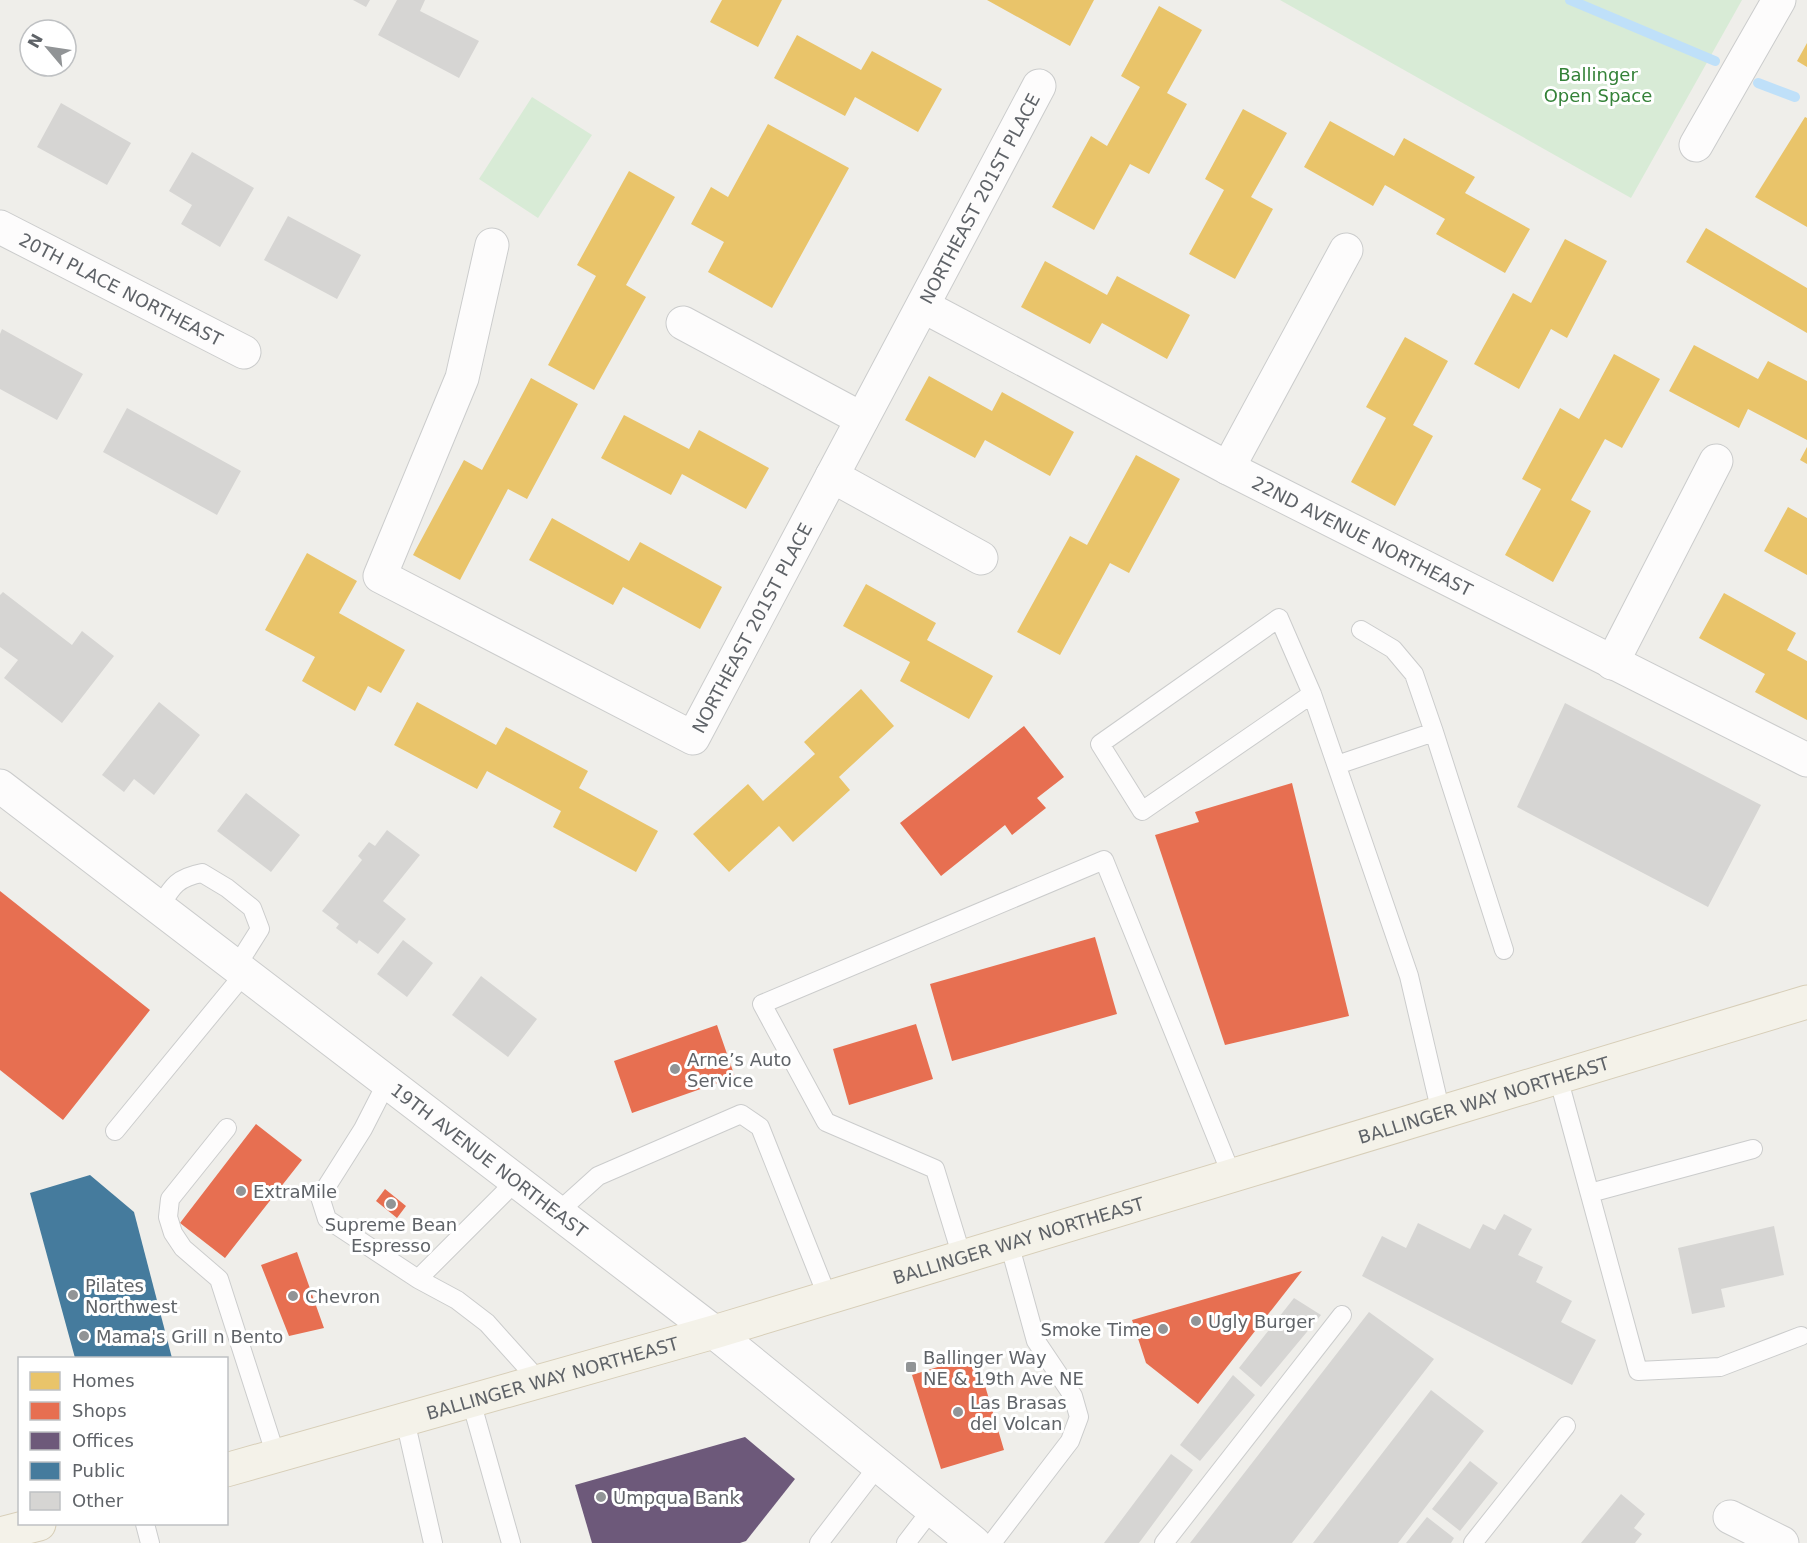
<svg xmlns="http://www.w3.org/2000/svg" width="1807" height="1543" viewBox="0 0 1807 1543" font-family="'DejaVu Sans',sans-serif">
<style>
.green{fill:#d8ebd6}
.homes{fill:#e9c46a}
.shops{fill:#e76f51}
.offices{fill:#6d597a}
.public{fill:#457b9d}
.lines{fill:none;stroke-linecap:round;stroke-linejoin:round}
.stream{stroke:#bfe0f9;stroke-width:10}
.building{fill:#d6d5d3}
.service-casing{stroke:#cbcccc;stroke-width:20}
.minor-casing{stroke:#cbcccc;stroke-width:35}
.tertiary-casing{stroke:#cbcccc;stroke-width:35}
.primary-casing{stroke:#d7ceb8;stroke-width:35}
.service{stroke:#fdfcfc;stroke-width:18}
.minor{stroke:#fdfcfc;stroke-width:33}
.tertiary{stroke:#fdfcfc;stroke-width:33}
.primary{stroke:#f4f2e9;stroke-width:33}
.poi-dot{fill:#919496;stroke:#fff;stroke-width:2}
.labels{text-anchor:middle;dominant-baseline:central;stroke-width:6;stroke-linejoin:round;paint-order:stroke}
.park-label{font-size:18px;fill:#348238;stroke:#fff}
.street-label{font-size:18px;fill:#5f6368;stroke:#fff}
.poi-label{font-size:18px;fill:#5f6368;stroke:#fff;text-anchor:start}
</style>
<rect width="100%" height="100%" fill="#efeeea"/>
<path class="green" d="M1280 0H1742L1631 198Z
M532 97 592 135 538 218 479 179Z"/>
<path class="homes" d="M722 0H782L758 47 710 22Z
M987 0H1094L1070 46Z
M1159 6 1202 30 1167 93 1187 104 1149 174 1130 164 1094 230 1052 207 1091 136 1107 146 1140 87 1121 76Z
M797 35 861 70 872 51 942 89 918 132 855 97 845 116 774 78Z
M1807 43V67L1797 61Z
M1243 109 1287 133 1251 197 1273 209 1235 279 1189 254 1224 190 1205 179Z
M1805 117 1807 118V227L1755 197Z
M1330 121 1394 156 1404 138 1475 177 1465 193 1530 229 1505 273 1436 234 1445 219 1385 185 1373 206 1304 167Z
M768 124 849 168 772 308 708 272 724 242 691 224 711 187 728 197Z
M629 171 675 197 626 285 646 297 594 390 548 365 596 276 577 265Z
M1706 228 1807 288V333L1686 262Z
M1565 239 1607 261 1567 338 1551 329 1519 389 1474 364 1513 293 1531 303Z
M1045 261 1107 295 1117 276 1190 315 1167 359 1102 323 1090 344 1021 307Z
M1405 337 1448 361 1413 425 1433 436 1395 506 1351 482 1386 418 1366 407Z
M1694 345 1758 379 1768 361 1807 381V440L1748 409 1739 428 1669 391Z
M1614 354 1660 379 1622 448 1605 439 1571 500 1591 511 1553 582 1505 555 1541 489 1522 479 1560 408 1579 419Z
M929 376 992 411 1002 392 1074 432 1050 476 985 440 975 458 905 420Z
M531 378 578 404 527 499 508 489 460 580 413 555 464 460 482 470Z
M624 415 689 449 699 430 769 468 746 509 682 474 671 495 601 458Z
M1807 447V464L1800 460Z
M1136 455 1180 479 1129 573 1110 563 1060 655 1017 632 1070 536 1087 545Z
M1788 507 1807 518V575L1764 551Z
M552 518 629 561 640 542 722 587 700 629 623 587 613 605 529 560Z
M307 553 357 581 339 613 405 650 381 693 368 686 355 711 302 681 315 657 265 630Z
M866 584 936 623 927 640 993 676 969 719 900 681 910 662 843 626Z
M1724 593 1796 633 1787 650 1807 661V720L1755 692 1765 674 1699 638Z
M861 689 894 726 839 777 850 790 793 842 779 826 729 872 693 834 748 784 763 801 815 754 804 742Z
M417 702 496 745 506 727 588 771 579 788 658 831 636 872 553 827 561 811 487 771 477 789 394 745Z"/>
<path class="shops" d="M1024 726 1064 777 1037 798 1046 808 1012 835 1005 825 941 876 900 823Z
M1292 783 1349 1016 1225 1045 1155 835 1199 822 1195 812Z
M0 891 150 1010 63 1120 0 1070Z
M1095 937 1117 1014 952 1061 930 984Z
M916 1024 933 1079 849 1105 833 1049Z
M717 1025 735 1077 632 1113 614 1061Z
M256 1124 302 1160 225 1258 180 1223Z
M385 1189 406 1206 397 1218 376 1201Z
M297 1252 324 1328 289 1336 261 1265Z
M1302 1271 1198 1404 1146 1363 1132 1320Z
M976 1355 1004 1450 941 1469 912 1375Z"/>
<path class="offices" d="M745 1437 795 1479 746 1541 740 1543H592L575 1485Z"/>
<path class="public" d="M90 1175 134 1212 172 1358H75L30 1193Z"/>
<g class="lines">
<path class="stream" d="M1570 0 1715 61
M1758 83 1795 97"/>
</g>
<path class="building" d="M353 0H370L366 7Z
M397 0H425L420 11 479 41 459 78 378 35Z
M61 103 131 143 107 185 37 147Z
M192 152 254 188 220 247 181 224 192 205 169 191Z
M288 216 361 255 337 299 264 260Z
M2 329 83 374 57 420 0 389V334Z
M127 408 241 471 217 515 103 452Z
M3 592 72 645 82 631 114 656 62 723 4 678 18 660 0 647V595Z
M159 702 200 735 154 795 134 779 124 792 102 775Z
M1565 703 1761 805 1708 907 1517 807Z
M246 793 300 835 271 872 217 831Z
M387 830 420 855 383 901 406 919 378 954 359 940 357 944 336 928 339 924 322 911 362 860 358 856 369 842 375 846Z
M403 940 433 963 407 997 377 974Z
M481 976 537 1019 508 1057 452 1015Z
M1504 1214 1532 1229 1518 1255 1543 1267 1536 1282 1572 1301 1561 1322 1596 1340 1572 1385 1362 1276 1382 1236 1406 1248 1418 1223 1470 1249 1483 1224 1495 1230Z
M1774 1226 1784 1275 1721 1289 1725 1307 1692 1314 1678 1248Z
M1294 1298 1321 1315 1261 1387 1239 1368Z
M1369 1312 1434 1359 1292 1543H1190Z
M1233 1375 1255 1395 1200 1461 1180 1445Z
M1431 1390 1484 1431 1398 1543H1313Z
M1171 1454 1193 1470 1139 1543H1104Z
M1470 1461 1498 1483 1460 1531 1432 1509Z
M1621 1494 1645 1514 1634 1528 1642 1534 1635 1543H1581Z
M1427 1517 1454 1538 1451 1543H1406Z"/>
<g class="lines">
<defs>
<path id="service" d="M1361 630 1393 649 1414 674 1434 732
M1312 694 1142 811 1100 744 1279 618 1312 694 1409 976 1441 1113
M1337 765 1434 732 1504 950
M159 908C172 887 176 878 202 873L227 888 252 908 260 929 236 967
M1558 1077 1638 1371 1720 1367 1801 1336
M387 1082 363 1129 320 1197 327 1219 418 1279
M227 1128 170 1199 168 1217 173 1233 183 1248 219 1279 276 1456
M115 1131 244 974
M516 1181 418 1279 457 1300 487 1323 540 1382
M1590 1193 1753 1149
M557 1213 598 1176 741 1114 760 1127 828 1298
M962 1257 935 1169 826 1122 762 1004 1104 860 1232 1176
M471 1401 511 1543
M405 1420 433 1543
M145 1524 150 1543
M819 1543 878 1466
M906 1543 932 1509
M992 1543 1070 1441 1079 1417 1073 1396 1036 1341 1009 1243
M1164 1543 1342 1315
M1473 1543 1566 1426"/>
<g id="minor">
<path d="M1696 145 1779 0"/>
<path id="s1" d="M0 227 244 352"/>
<path id="s2" d="M492 245 462 378 380 576 693 738 1039 86"/>
<path id="s3" d="M923 306 1228 468 1807 760"/>
<path d="M683 323 862 419"/>
<path d="M1228 468 1346 250"/>
<path d="M832 476 981 558"/>
<path d="M1612 663 1716 461"/>
<path d="M1730 1517 1782 1543"/>
</g>
<g id="tertiary">
<path id="s4" d="M0 786 714 1332 974 1543"/>
</g>
<g id="primary">
<path id="s5" d="M226 1470 714 1332 1807 1002"/>
<path d="M0 1534 39 1524"/>
</g>
</defs>
<use href="#service" class="service-casing"/>
<use href="#minor" class="minor-casing"/>
<use href="#tertiary" class="tertiary-casing"/>
<use href="#primary" class="primary-casing"/>
<use href="#service" class="service"/>
<use href="#minor" class="minor"/>
<use href="#tertiary" class="tertiary"/>
<use href="#primary" class="primary"/>
</g>
<g class="poi-dot">
<circle cx="675" cy="1069" r="6"/>
<circle cx="241" cy="1191" r="6"/>
<circle cx="391" cy="1204" r="6"/>
<circle cx="73" cy="1295" r="6"/>
<circle cx="293" cy="1296" r="6"/>
<circle cx="1196" cy="1321" r="6"/>
<circle cx="1163" cy="1329" r="6"/>
<circle cx="84" cy="1336" r="6"/>
<rect x="905" y="1361" width="12" height="12" rx="3"/>
<circle cx="958" cy="1412" r="6"/>
<circle cx="601" cy="1497" r="6"/>
</g>
<g class="labels">
<g class="park-label">
<text x="1598" y="74">Ballinger<tspan x="1598" dy="21">Open Space</tspan></text>
</g>
<g class="street-label">
<text stroke="none"><textPath href="#s2" startOffset="1314">NORTHEAST 201ST PLACE</textPath></text>
<text stroke="none"><textPath href="#s1" startOffset="136">20TH PLACE NORTHEAST</textPath></text>
<text stroke="none"><textPath href="#s3" startOffset="496">22ND AVENUE NORTHEAST</textPath></text>
<text stroke="none"><textPath href="#s2" startOffset="828">NORTHEAST 201ST PLACE</textPath></text>
<text stroke="none"><textPath href="#s5" startOffset="1311">BALLINGER WAY NORTHEAST</textPath></text>
<text stroke="none"><textPath href="#s4" startOffset="616">19TH AVENUE NORTHEAST</textPath></text>
<text stroke="none"><textPath href="#s5" startOffset="825">BALLINGER WAY NORTHEAST</textPath></text>
<text stroke="none"><textPath href="#s5" startOffset="339">BALLINGER WAY NORTHEAST</textPath></text>
</g>
<g class="poi-label">
<text x="687" y="1059">Arne’s Auto<tspan x="687" dy="21">Service</tspan></text>
<text x="253" y="1191">ExtraMile</text>
<text x="391" y="1224" text-anchor="middle">Supreme Bean<tspan x="391" dy="21">Espresso</tspan></text>
<text x="85" y="1285">Pilates<tspan x="85" dy="21">Northwest</tspan></text>
<text x="305" y="1296">Chevron</text>
<text x="1208" y="1321">Ugly Burger</text>
<text x="1151" y="1329" text-anchor="end">Smoke Time</text>
<text x="96" y="1336">Mama's Grill n Bento</text>
<text x="923" y="1357">Ballinger Way<tspan x="923" dy="21">NE &amp; 19th Ave NE</tspan></text>
<text x="970" y="1402">Las Brasas<tspan x="970" dy="21">del Volcan</tspan></text>
<text x="613" y="1497">Umpqua Bank</text>
</g>
</g>
<rect x="18" y="1357" width="210" height="168" fill="#ffffff" stroke="#bfc1c3" stroke-width="1.5"/>
<rect x="30" y="1372" width="30" height="18" fill="#e9c46a" stroke="#bfc1c3" stroke-width="1.5"/>
<text x="72" y="1387" font-size="18" fill="#5f6368">Homes</text>
<rect x="30" y="1402" width="30" height="18" fill="#e76f51" stroke="#bfc1c3" stroke-width="1.5"/>
<text x="72" y="1417" font-size="18" fill="#5f6368">Shops</text>
<rect x="30" y="1432" width="30" height="18" fill="#6d597a" stroke="#bfc1c3" stroke-width="1.5"/>
<text x="72" y="1447" font-size="18" fill="#5f6368">Offices</text>
<rect x="30" y="1462" width="30" height="18" fill="#457b9d" stroke="#bfc1c3" stroke-width="1.5"/>
<text x="72" y="1477" font-size="18" fill="#5f6368">Public</text>
<rect x="30" y="1492" width="30" height="18" fill="#d6d5d3" stroke="#bfc1c3" stroke-width="1.5"/>
<text x="72" y="1507" font-size="18" fill="#5f6368">Other</text>
<g transform="translate(48 48) rotate(299)"><circle r="28" fill="#ffffff" stroke="#bfc1c3" stroke-width="1.5"/>
<path d="M0-4.5L10 22L0 15L-10 22Z" fill="#919496"/>
<text y="-9" font-size="16" font-weight="bold" text-anchor="middle" fill="#5f6368">N</text>
</g>
</svg>
